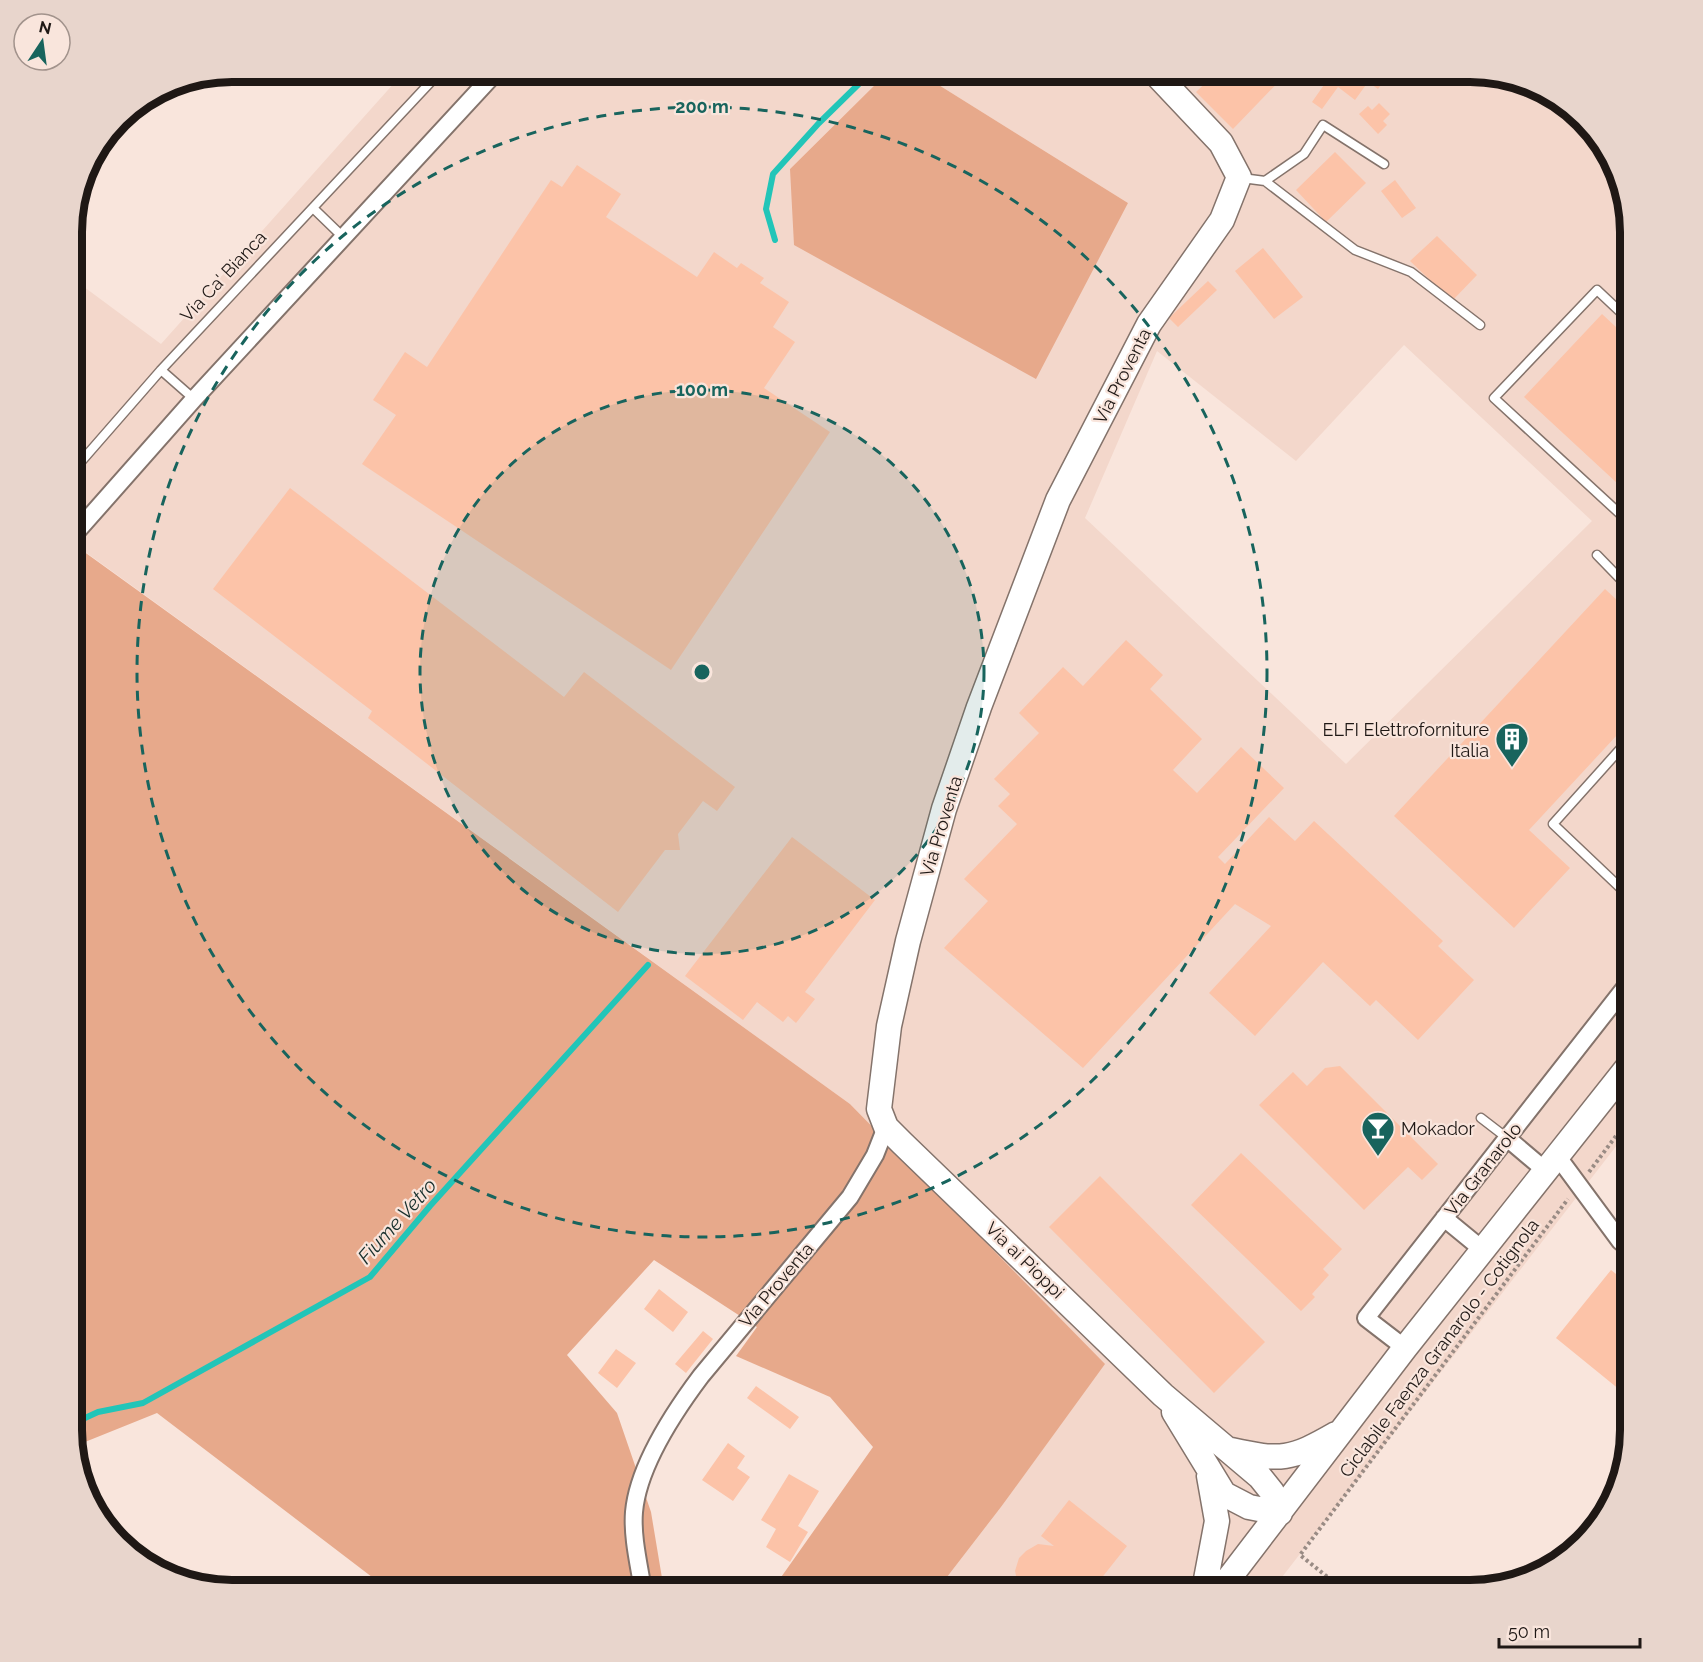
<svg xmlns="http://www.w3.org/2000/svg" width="1703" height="1662" viewBox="0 0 1703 1662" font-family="Raleway,sans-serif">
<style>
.built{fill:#f3d7cb;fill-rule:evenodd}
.green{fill:#e7a98b}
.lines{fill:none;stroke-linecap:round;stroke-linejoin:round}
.stream{stroke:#22c5b8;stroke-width:6}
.building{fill:#fcc3a8}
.lane-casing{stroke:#84736b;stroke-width:11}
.street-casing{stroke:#84736b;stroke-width:20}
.secondary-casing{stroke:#84736b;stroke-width:27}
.path{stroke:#998b84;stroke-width:4;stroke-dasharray:3 3;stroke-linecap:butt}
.lane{stroke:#fff;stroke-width:8}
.street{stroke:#fff;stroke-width:16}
.secondary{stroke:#fff;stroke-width:24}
.ring{fill:none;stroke:#18645d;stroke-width:3;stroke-dasharray:10 8}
.labels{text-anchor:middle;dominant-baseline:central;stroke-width:4.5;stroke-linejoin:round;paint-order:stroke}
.street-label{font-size:18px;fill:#1f1815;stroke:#f9e5dc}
.poi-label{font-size:18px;fill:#1f1815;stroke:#f9e5dc;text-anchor:end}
.water-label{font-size:20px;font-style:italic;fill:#172f2c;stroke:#f9e5dc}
.rim{fill:none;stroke:#1f1815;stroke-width:8}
.centre{fill:#18645d;stroke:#f9e5dc;stroke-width:3}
.ring-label{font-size:18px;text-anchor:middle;font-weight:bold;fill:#18645d;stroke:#f9e5dc;stroke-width:4.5;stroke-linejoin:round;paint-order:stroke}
</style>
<rect width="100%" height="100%" fill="#f9e5dc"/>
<path class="built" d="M404 72H888L790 169 1128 203 918 72H1481L1541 88 1591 126 1619 171 1631 232V1127L1272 1590H937L1001 1507 1104 1364 850 1104 84 551 72 562V278L161 344ZM1404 345 1592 521 1346 764 1085 518 1157 351 1296 461Z"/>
<path class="green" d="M888 72H918L1128 203 1036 379 794 245 790 169Z
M83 551 850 1104 1105 1364 1001 1507 937 1590H772L873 1447 830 1397 736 1356 757 1327 654 1260 567 1355 617 1413 651 1512 664 1590H389L157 1413 75 1446 72 1430V562Z"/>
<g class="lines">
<path class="stream" d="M775 240 766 209 773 174 819 123 871 72
M72 1424 98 1412 143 1403 370 1277 430 1206 648 965"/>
</g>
<path class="building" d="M1217 72H1288L1233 129 1196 92Z
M1333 72H1378L1386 78 1378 89 1368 82 1355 100 1338 87 1322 109 1312 102Z
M1379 103 1390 114 1383 121 1387 125 1378 134 1359 114 1368 106 1372 110Z
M1335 152 1366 183 1326 222 1296 190Z
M577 165 621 194 606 217 697 277 714 252 737 268 741 263 764 278 760 283 789 302 773 327 795 342 764 388 830 432 671 670 362 464 396 415 373 400 405 352 427 367 551 180 562 187Z
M1395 180 1416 208 1402 218 1381 191Z
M1437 236 1477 275 1452 301 1410 261Z
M1263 248 1303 297 1274 319 1235 271Z
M1208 281 1217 290 1178 327 1169 318Z
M1602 314 1631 341V496L1524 397Z
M72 361 81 367 72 378Z
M290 488 564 697 584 672 735 787 717 811 703 801 678 834 680 850H665L618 912 368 718 372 711 213 589Z
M1605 589 1631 613V720L1529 830 1570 868 1514 928 1394 816Z
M1126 640 1163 675 1150 689 1202 739 1173 770 1197 793 1241 747 1284 788 1218 857 1225 864 1269 817 1295 841 1314 821 1443 941 1438 946 1474 980 1418 1040 1376 1000 1370 1006 1323 962 1255 1036 1209 993 1271 926 1235 904 1083 1068 944 948 988 901 964 879 1017 824 998 806 1010 794 994 779 1039 733 1019 713 1063 667 1083 686Z
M792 837 875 900 805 992 815 999 796 1023 788 1016 783 1022 757 1002 743 1020 685 976Z
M1340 1066 1438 1164 1422 1180 1408 1167 1364 1210 1259 1105 1293 1072 1307 1086 1325 1068Z
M1241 1153 1342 1249 1323 1269 1329 1275 1312 1294 1315 1297 1301 1311 1191 1205Z
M1100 1176 1265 1342 1214 1393 1049 1227Z
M1611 1270 1631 1286V1399L1556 1338Z
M659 1289 688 1312 673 1332 644 1309Z
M703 1331 713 1339 686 1373 675 1364Z
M616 1349 636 1363 617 1388 598 1373Z
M756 1386 799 1417 790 1429 747 1398Z
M728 1443 745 1456 737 1468 750 1477 733 1501 702 1480Z
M789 1474 819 1491 798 1526 808 1532 790 1562 766 1547 776 1529 761 1520Z
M1069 1500 1127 1546 1100 1580 1096 1576 1085 1590H998L1006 1580 1019 1589 1015 1571 1019 1558 1026 1551 1038 1544 1054 1546 1041 1536Z
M1383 1576 1400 1590H1372Z"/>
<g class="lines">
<defs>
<path id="lane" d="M1384 164 1323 125 1304 154 1265 181 1355 250 1411 272 1480 325
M1242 178 1265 181
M313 208 343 237
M1631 322 1597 290 1494 398 1631 524
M161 370 194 399
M72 472 161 370 440 72
M1597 555 1631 590
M1631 737 1553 824 1631 898
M1481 1118 1507 1138"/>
<path id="street" d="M72 537 194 399 496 72
M1507 1138 1546 1171
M1558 1157 1620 1241 1631 1250
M1444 1218 1483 1250
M1405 1348 1366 1318 1631 980
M643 1590C639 1565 632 1537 634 1512 638 1467 674 1412 701 1376L850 1197 875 1155 886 1127"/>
<path id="secondary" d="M1154 72 1221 143 1239 177 1222 220 1149 324 1058 500 979 707 944 809 908 941 889 1026 879 1109 886 1127 902 1143 1163 1395 1260 1477 1272 1492 1280 1513
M1174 1412 1224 1494 1249 1507 1280 1513
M1231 1450C1281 1461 1291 1460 1336 1434
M1204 1590 1217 1521 1209 1476
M1220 1590 1405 1348 1631 1063"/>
</defs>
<use href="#lane" class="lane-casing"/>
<use href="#street" class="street-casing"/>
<use href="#secondary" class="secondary-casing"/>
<path class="path" d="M1589 1172 1631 1116
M1321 1590 1330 1579 1300 1555 1568 1199"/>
<use href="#lane" class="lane"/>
<use href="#street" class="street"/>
<use href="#secondary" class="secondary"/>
</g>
<circle cx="702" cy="672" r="282" fill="#18645d" fill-opacity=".12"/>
<g class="ring">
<circle cx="702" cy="672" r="282"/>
<circle cx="702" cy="672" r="565"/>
</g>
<defs>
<symbol id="building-pin" viewBox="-11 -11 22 30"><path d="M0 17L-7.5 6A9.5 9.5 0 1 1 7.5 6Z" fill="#18645d" stroke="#f9e5dc"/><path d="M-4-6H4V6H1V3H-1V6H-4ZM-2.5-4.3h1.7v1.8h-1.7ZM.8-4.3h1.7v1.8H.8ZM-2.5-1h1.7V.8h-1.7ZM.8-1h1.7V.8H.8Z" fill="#fff"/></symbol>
<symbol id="bar-pin" viewBox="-11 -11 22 30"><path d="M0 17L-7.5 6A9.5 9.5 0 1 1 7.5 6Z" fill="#18645d" stroke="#f9e5dc"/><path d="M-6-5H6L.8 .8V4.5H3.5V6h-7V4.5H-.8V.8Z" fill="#fff"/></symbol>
</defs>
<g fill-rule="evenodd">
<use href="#building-pin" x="1493" y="720" width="38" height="52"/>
<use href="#bar-pin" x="1359" y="1109" width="38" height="52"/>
</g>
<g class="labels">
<g class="street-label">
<text transform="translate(223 276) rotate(-47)">Via Ca' Bianca</text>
<text transform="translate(1122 376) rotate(-63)">Via Proventa</text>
<text transform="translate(941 826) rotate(-73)">Via Proventa</text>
<text transform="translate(1483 1169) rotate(-52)">Via Granarolo</text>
<text transform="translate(1025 1260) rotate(44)">Via ai Pioppi</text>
<text transform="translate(776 1285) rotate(-50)">Via Proventa</text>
<text transform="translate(1439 1348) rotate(-53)">Ciclabile Faenza Granarolo - Cotignola</text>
</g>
<g class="poi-label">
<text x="1489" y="729">ELFI Elettroforniture<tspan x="1489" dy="21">Italia</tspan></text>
<text x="1401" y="1128" text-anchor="start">Mokador</text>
</g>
<g class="water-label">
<text transform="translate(397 1221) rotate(-48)">Fiume Vetro</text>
</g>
</g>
<path d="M0 0H1703V1662H0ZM232 82H1470A150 150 0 0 1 1620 232V1430A150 150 0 0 1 1470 1580H232A150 150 0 0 1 82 1430V232A150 150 0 0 1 232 82Z" fill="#e8d5cc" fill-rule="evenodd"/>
<path class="rim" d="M232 82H1470A150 150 0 0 1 1620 232V1430A150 150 0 0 1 1470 1580H232A150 150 0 0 1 82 1430V232A150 150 0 0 1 232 82Z"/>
<circle cx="702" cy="672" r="9" class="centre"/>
<g class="ring-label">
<text x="702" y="113">200 m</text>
<text x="702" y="396">100 m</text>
</g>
<g transform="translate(42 42) rotate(13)"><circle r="28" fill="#f9e5dc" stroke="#a2938c" stroke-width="1.5"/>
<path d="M0-4.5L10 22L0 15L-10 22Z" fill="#18645d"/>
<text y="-9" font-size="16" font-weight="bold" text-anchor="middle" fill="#1f1815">N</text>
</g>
<path d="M1499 1638v9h141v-9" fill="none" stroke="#1f1815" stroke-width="3"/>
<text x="1508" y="1638" font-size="18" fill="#1f1815" stroke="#f9e5dc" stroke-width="4.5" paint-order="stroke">50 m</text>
</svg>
